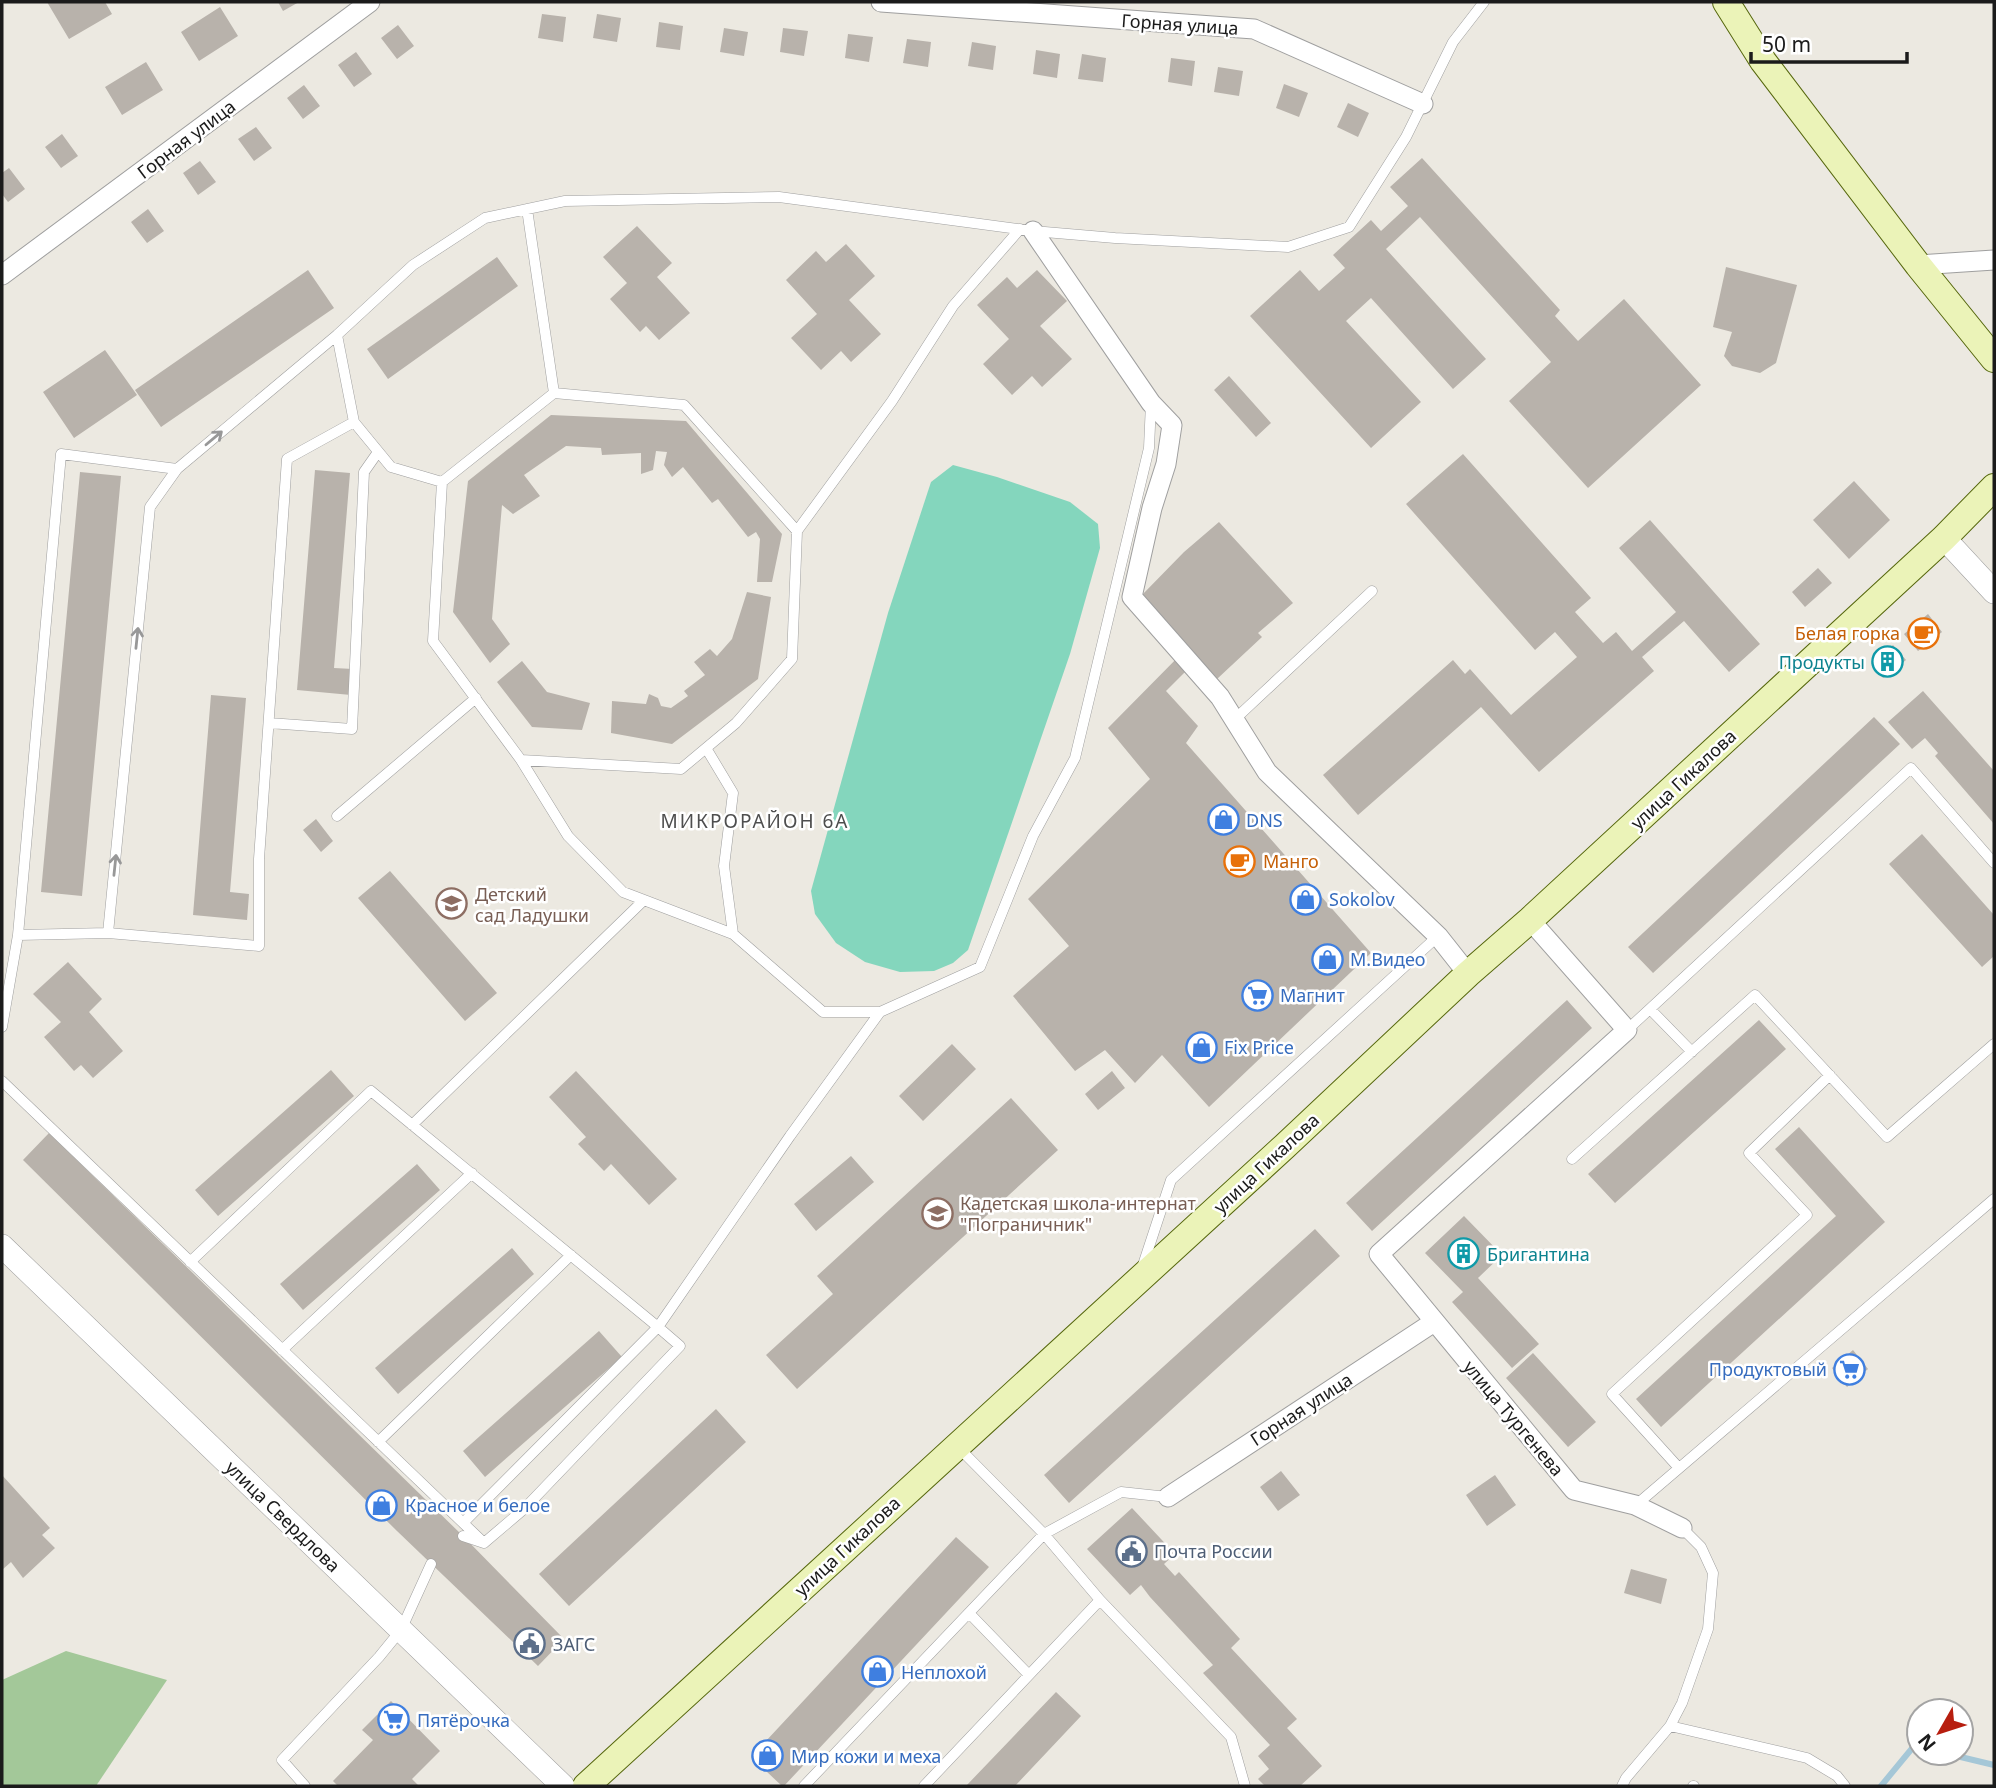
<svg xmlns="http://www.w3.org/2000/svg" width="1996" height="1788" viewBox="0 0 1996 1788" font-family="'Noto Sans',sans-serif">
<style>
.forest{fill:#a3c899}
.pitch{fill:#84d6bd}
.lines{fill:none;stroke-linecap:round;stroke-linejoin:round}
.stream{stroke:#a5c7d7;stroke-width:6}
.building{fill:#b8b2ab}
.service-casing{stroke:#9f9f9f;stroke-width:11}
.minor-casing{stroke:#9f9f9f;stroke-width:21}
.tertiary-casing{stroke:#9f9f9f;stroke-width:24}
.secondary-casing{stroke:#56670d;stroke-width:28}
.service{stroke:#fff;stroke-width:10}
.minor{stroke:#fff;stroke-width:19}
.tertiary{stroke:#fff;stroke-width:23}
.secondary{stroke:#ebf3b8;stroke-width:26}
.oneway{stroke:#989898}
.labels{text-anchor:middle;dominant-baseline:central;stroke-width:5;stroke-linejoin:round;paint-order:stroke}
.street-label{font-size:18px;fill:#1b1b1b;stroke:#fff}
.food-label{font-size:18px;fill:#c56008;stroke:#fff;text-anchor:end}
.culture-label{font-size:18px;fill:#0d838f;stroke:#fff;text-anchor:end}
.shop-label{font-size:18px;fill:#366cbe;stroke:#fff;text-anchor:start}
.education-label{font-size:18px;fill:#785e54;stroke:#fff;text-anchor:start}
.service-label{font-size:18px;fill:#4e5e75;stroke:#fff;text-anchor:start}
.neighbourhood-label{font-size:19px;letter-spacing:2px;fill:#4e4e4e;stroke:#fff}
</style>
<rect width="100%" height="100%" fill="#ece9e1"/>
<path class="forest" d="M66 1651 167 1680 96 1786H2V1680Z"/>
<path class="pitch" d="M953 465 997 477 1070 502 1098 524 1100 548 1070 654 968 950 953 963 934 971 900 972 865 962 836 943 815 914 811 891 888 613 931 482Z"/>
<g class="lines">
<path class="stream" d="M1944 1753 1994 1765
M1881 1786 1914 1746 1919 1747"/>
</g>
<path class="building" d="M47 2H105L112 14 69 39Z
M278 2H299L283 11Z
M220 7 238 36 199 61 181 32Z
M542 14 566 17 563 42 538 38Z
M597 14 621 18 617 42 593 38Z
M659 22 683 26 680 50 656 47Z
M398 25 414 46 397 59 381 38Z
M724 28 748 32 744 56 720 52Z
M783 28 808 31 804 56 780 52Z
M848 34 873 37 869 62 845 58Z
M907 39 931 42 928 67 903 63Z
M972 42 996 46 993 70 968 66Z
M1036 50 1060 54 1057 78 1033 74Z
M356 52 372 74 354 87 338 65Z
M1082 54 1106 58 1103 82 1078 79Z
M1171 58 1195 61 1192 86 1168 82Z
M146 62 163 90 122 115 105 87Z
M1218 67 1243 71 1239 96 1214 92Z
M1284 84 1308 93 1299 117 1276 108Z
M304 85 320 106 303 119 287 98Z
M1348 103 1369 113 1358 137 1337 127Z
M256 127 272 148 254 161 238 139Z
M62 134 78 156 61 168 45 147Z
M1422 158 1560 310 1555 316 1578 341 1624 299 1701 385 1588 488 1509 401 1551 362 1420 217 1386 249 1486 359 1453 389 1371 298 1346 321 1421 402 1371 448 1250 316 1300 270 1319 291 1345 268 1333 255 1371 220 1381 231 1408 206 1390 187Z
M200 161 216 182 198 195 183 173Z
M9 168 25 189 8 202 2 194V173Z
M148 209 164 231 147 243 131 222Z
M637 226 672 263 657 277 690 313 659 340 646 326 640 332 610 299 627 283 603 257Z
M846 244 875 276 849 300 881 334 851 362 841 351 821 370 791 338 817 314 786 280 816 251 826 262Z
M497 257 518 286 388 379 367 349Z
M1726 267 1797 285 1776 363 1760 373 1732 366 1724 356 1732 332 1713 327Z
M308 270 334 308 161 427 135 390Z
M1037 270 1067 301 1040 326 1072 359 1042 387 1032 376 1012 395 983 364 1009 339 977 305 1007 277 1017 288Z
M105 350 137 395 74 438 43 392Z
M1229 376 1271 423 1256 437 1214 390Z
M551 415 686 421 782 534 772 582H757L760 539 756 532 748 537 718 499 712 503 683 467 672 477 664 465 667 452 656 451 653 470 641 474V453L602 455 601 448 566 446 524 475 540 496 513 514 502 505 492 619 510 644 490 663 453 612 468 481Z
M1463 454 1591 598 1575 612 1603 643 1616 632 1632 651 1676 612 1619 548 1650 520 1760 644 1729 672 1684 621 1642 657 1654 671 1539 772 1481 707 1358 815 1323 775 1453 660 1465 674 1470 669 1511 715 1577 657 1555 632 1535 650 1406 504Z
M315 470 350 473 334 668 353 669 351 695 297 690Z
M80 472 121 476 82 896 41 892Z
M1854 481 1890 520 1849 559 1813 520Z
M1219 522 1293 603 1258 633 1262 637 1217 679 1198 659 1166 691 1198 726 1186 743 1371 953 1209 1107 1162 1055 1135 1083 1105 1050 1075 1071 1013 996 1069 946 1028 899 1150 779 1108 728 1188 647 1142 595 1184 552Z
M1818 568 1832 583 1805 607 1792 592Z
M747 592 771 597 758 679 672 744 611 733 612 701 646 704 649 694 658 698 661 706 671 708 688 696 684 691 705 675 694 662 710 649 717 656 732 639Z
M1928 614 1942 632 1918 651 1904 634Z
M1893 645 1906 660 1883 678 1871 663Z
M522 661 547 692 590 703 582 730 532 727 497 682Z
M1923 691 1994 771V824L1935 756 1938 753 1925 738 1912 749 1888 722Z
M211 695 246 698 230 892 249 894 247 920 193 915Z
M1874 717 1900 744 1653 973 1628 947Z
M316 819 333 841 321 852 303 830Z
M1922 834 1994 915V956L1982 967 1889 864Z
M390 871 497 993 465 1021 358 898Z
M68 962 102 999 89 1012 123 1051 93 1078 81 1065 74 1071 44 1037 61 1022 33 994Z
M1567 1000 1592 1028 1372 1231 1346 1203Z
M1759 1020 1786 1049 1615 1203 1588 1174Z
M952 1044 976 1069 923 1121 899 1096Z
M331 1070 354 1096 218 1216 195 1190Z
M576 1071 677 1179 649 1205 611 1164 604 1171 578 1144 586 1137 549 1097Z
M1112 1071 1125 1088 1098 1110 1085 1094Z
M1011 1098 1058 1150 797 1389 766 1355 833 1294 817 1276Z
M1799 1127 1885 1222 1661 1427 1636 1399 1836 1216 1775 1149Z
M49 1133 463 1536 564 1639 538 1666 397 1531 23 1160Z
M851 1156 874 1182 816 1231 794 1204Z
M417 1164 440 1190 303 1310 280 1284Z
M1464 1216 1502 1255 1478 1278 1539 1344 1512 1368 1452 1302 1463 1292 1425 1253Z
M1315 1229 1340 1256 1069 1503 1044 1475Z
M512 1248 534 1274 398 1394 375 1368Z
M599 1331 622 1357 485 1477 463 1451Z
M1853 1350 1868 1369 1847 1387 1832 1368Z
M1533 1353 1596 1422 1568 1447 1506 1378Z
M716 1409 746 1442 569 1606 539 1574Z
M1281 1471 1300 1495 1278 1511 1260 1487Z
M2 1475 50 1528 42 1535 55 1548 23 1578 11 1562 2 1570Z
M1495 1475 1516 1505 1487 1526 1466 1495Z
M1132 1508 1175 1554 1164 1564 1175 1576 1179 1572 1240 1639 1231 1648 1297 1719 1287 1728 1322 1766 1300 1786H1265L1258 1779 1269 1769 1258 1756 1270 1745 1203 1673 1213 1665 1150 1597 1141 1585 1130 1595 1087 1549Z
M956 1537 989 1567 784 1786H782L751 1757Z
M1631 1569 1667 1579 1661 1604 1624 1593Z
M1056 1692 1081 1716 1015 1786H966Z
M391 1701 440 1751 412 1779 419 1786H338L333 1781 373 1740 362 1730Z"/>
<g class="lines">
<defs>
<path id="service" d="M527 209 554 393
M337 335 354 422 391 467 442 482
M797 531 684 405 554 393 442 482 433 641 521 760 681 769 736 723 792 659 797 531 892 401 953 306 1020 229
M1234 720 1372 591
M269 723 352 729 364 472 378 452
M706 748 733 793 724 866 733 934 823 1012H880
M521 760 568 836 623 892 733 934
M337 816 476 698
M108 933 150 507 177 469 337 335 413 265 485 218 565 201 779 197 1033 231 1115 238 1288 247 1349 227 1406 137 1453 42 1484 2
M18 935 61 454 177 469
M1650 1009 1692 1052
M2 1027 18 935 108 933 259 946V859L287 459 354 422
M1627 1030 1911 768 1994 863
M2 1081 484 1543 463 1536
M412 1125 644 900
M1572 1159 1755 995 1887 1137 1994 1044
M190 1262 371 1091 658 1327 463 1523
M1142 1268 1171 1180 1438 936
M282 1350 472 1173
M378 1442 571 1255
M957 1446 1044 1534 1100 1600 1231 1737 1245 1786
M1679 1468 1612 1394 1807 1215 1749 1153 1830 1075
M1636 1505 1994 1199
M484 1543 524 1509 680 1346 658 1327 790 1136 880 1012 980 967 1033 836 1075 758 1149 448 1151 403
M969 1613 1029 1675
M1670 1726 1807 1758 1837 1776 1845 1786
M305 1786 282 1760 379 1657 401 1630 431 1564
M804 1786 1044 1534 1121 1492 1168 1497
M924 1786 1100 1600
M1622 1786 1626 1778 1670 1726 1682 1703 1708 1629 1713 1573 1701 1547 1682 1528
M1693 1786H1694"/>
<path id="minor" d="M881 2 1254 29 1423 104
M1033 231 1151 403 1172 425 1166 464 1152 508 1132 597 1220 697 1267 772 1438 936 1468 974
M1918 265 1994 260
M2 275 370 2
M1530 920 1627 1030 1379 1254 1574 1490 1635 1505 1682 1528
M1168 1497 1434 1322"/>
<path id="tertiary" d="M1944 538 1994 592
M2 1246 563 1786"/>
<path id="secondary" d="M1726 2 1763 61 1918 265 1994 359
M586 1786 1285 1146 1468 974 1530 920 1944 538 1994 487"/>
</defs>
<use href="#service" class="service-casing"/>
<use href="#minor" class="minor-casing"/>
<use href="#tertiary" class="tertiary-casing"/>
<use href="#secondary" class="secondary-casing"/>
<use href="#service" class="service"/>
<use href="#minor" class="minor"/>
<use href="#tertiary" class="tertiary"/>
<use href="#secondary" class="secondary"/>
</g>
<defs><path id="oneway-shaft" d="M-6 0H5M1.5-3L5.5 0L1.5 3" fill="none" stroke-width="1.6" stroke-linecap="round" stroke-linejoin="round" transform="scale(1.75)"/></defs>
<g class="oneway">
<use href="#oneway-shaft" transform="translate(214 438) rotate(-40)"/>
<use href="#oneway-shaft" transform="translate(137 638) rotate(-84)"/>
<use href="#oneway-shaft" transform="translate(115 865) rotate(-84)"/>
</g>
<defs>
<symbol id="cafe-ring" viewBox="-11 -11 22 22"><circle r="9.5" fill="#fff" stroke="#e8710a" stroke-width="1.5"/><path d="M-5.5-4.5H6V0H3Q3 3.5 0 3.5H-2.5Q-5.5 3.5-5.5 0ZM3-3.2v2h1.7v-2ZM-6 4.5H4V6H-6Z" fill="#e8710a"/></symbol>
<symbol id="building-ring" viewBox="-11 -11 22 22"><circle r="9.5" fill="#fff" stroke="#0f9aa8" stroke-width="1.5"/><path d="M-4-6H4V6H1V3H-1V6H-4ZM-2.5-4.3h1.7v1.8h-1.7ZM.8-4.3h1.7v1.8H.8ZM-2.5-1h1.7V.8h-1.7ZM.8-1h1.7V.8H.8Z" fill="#0f9aa8"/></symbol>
<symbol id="shop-ring" viewBox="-11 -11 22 22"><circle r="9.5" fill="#fff" stroke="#3f7fe0" stroke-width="1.5"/><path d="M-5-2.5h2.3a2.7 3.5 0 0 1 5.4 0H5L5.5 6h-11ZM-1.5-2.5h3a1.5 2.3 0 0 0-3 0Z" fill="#3f7fe0"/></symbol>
<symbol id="school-ring" viewBox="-11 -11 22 22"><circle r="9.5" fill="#fff" stroke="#8d6e63" stroke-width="1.5"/><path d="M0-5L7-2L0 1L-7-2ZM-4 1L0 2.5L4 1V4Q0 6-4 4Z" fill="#8d6e63"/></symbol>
<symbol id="supermarket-ring" viewBox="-11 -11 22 22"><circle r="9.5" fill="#fff" stroke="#3f7fe0" stroke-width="1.5"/><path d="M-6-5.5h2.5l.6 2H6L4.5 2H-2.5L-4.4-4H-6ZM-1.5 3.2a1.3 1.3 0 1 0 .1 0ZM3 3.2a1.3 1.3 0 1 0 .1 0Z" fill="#3f7fe0"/></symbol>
<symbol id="civic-ring" viewBox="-11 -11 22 22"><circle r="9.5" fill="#fff" stroke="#5c6f8a" stroke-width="1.5"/><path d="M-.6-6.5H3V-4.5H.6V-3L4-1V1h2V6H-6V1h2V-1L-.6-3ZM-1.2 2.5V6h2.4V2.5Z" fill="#5c6f8a"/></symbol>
</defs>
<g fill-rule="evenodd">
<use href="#cafe-ring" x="1906" y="616" width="35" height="35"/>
<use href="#building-ring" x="1870" y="644" width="35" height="35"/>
<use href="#shop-ring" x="1206" y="802" width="35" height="35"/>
<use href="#cafe-ring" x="1222" y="844" width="35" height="35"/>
<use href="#shop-ring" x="1288" y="882" width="35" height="35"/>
<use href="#school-ring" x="434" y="886" width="35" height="35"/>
<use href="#shop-ring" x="1310" y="942" width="35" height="35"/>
<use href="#supermarket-ring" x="1240" y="978" width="35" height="35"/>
<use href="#shop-ring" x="1184" y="1030" width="35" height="35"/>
<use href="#school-ring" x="920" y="1196" width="35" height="35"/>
<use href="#building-ring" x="1446" y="1236" width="35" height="35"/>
<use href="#supermarket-ring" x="1832" y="1352" width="35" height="35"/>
<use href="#shop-ring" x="364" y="1488" width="35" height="35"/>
<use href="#civic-ring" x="1114" y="1534" width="35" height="35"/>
<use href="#civic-ring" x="512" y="1626" width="35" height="35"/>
<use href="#shop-ring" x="860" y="1654" width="35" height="35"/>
<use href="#supermarket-ring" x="376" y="1702" width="35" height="35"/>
<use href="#shop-ring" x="750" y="1738" width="35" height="35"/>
</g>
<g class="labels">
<g class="street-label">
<text transform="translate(1180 24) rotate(4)">Горная улица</text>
<text transform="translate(186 139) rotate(-37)">Горная улица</text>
<text transform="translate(1683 779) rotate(-43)">улица Гикалова</text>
<text transform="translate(1266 1163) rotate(-43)">улица Гикалова</text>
<text transform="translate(1301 1409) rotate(-33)">Горная улица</text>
<text transform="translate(1514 1418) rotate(50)">улица Тургенева</text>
<text transform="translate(283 1516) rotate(44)">улица Свердлова</text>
<text transform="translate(847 1546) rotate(-43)">улица Гикалова</text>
</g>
<g class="food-label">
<text x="1900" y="633">Белая горка</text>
<text x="1263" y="861" text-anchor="start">Манго</text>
</g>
<g class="culture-label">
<text x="1865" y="662">Продукты</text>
<text x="1487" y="1254" text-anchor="start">Бригантина</text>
</g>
<g class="shop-label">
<text x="1246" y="820">DNS</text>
<text x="1329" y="899">Sokolov</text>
<text x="1350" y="959">М.Видео</text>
<text x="1280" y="995">Магнит</text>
<text x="1224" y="1047">Fix Price</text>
<text x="1827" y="1369" text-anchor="end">Продуктовый</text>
<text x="405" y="1505">Красное и белое</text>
<text x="901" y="1672">Неплохой</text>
<text x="417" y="1720">Пятёрочка</text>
<text x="791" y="1756">Мир кожи и меха</text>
</g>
<g class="education-label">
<text x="475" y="894">Детский<tspan x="475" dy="21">сад Ладушки</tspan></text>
<text x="960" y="1203">Кадетская школа-интернат<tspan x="960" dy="21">"Пограничник"</tspan></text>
</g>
<g class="service-label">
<text x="1154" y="1551">Почта России</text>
<text x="553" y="1644">ЗАГС</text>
</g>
<g class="neighbourhood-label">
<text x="755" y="821">МИКРОРАЙОН 6А</text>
</g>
</g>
<rect width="1996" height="1788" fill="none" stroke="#1b1b1b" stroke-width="7"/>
<g transform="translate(1940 1732) rotate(231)"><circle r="33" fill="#ffffff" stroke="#a4a4a4" stroke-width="2"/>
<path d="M0-5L12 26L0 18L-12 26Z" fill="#b71e0f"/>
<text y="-10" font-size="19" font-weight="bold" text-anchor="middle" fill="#1b1b1b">N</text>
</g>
<path d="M1751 52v10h156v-10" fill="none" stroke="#1b1b1b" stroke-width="3.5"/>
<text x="1762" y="52" font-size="21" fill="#1b1b1b" stroke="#ffffff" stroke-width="5" paint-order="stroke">50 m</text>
</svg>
